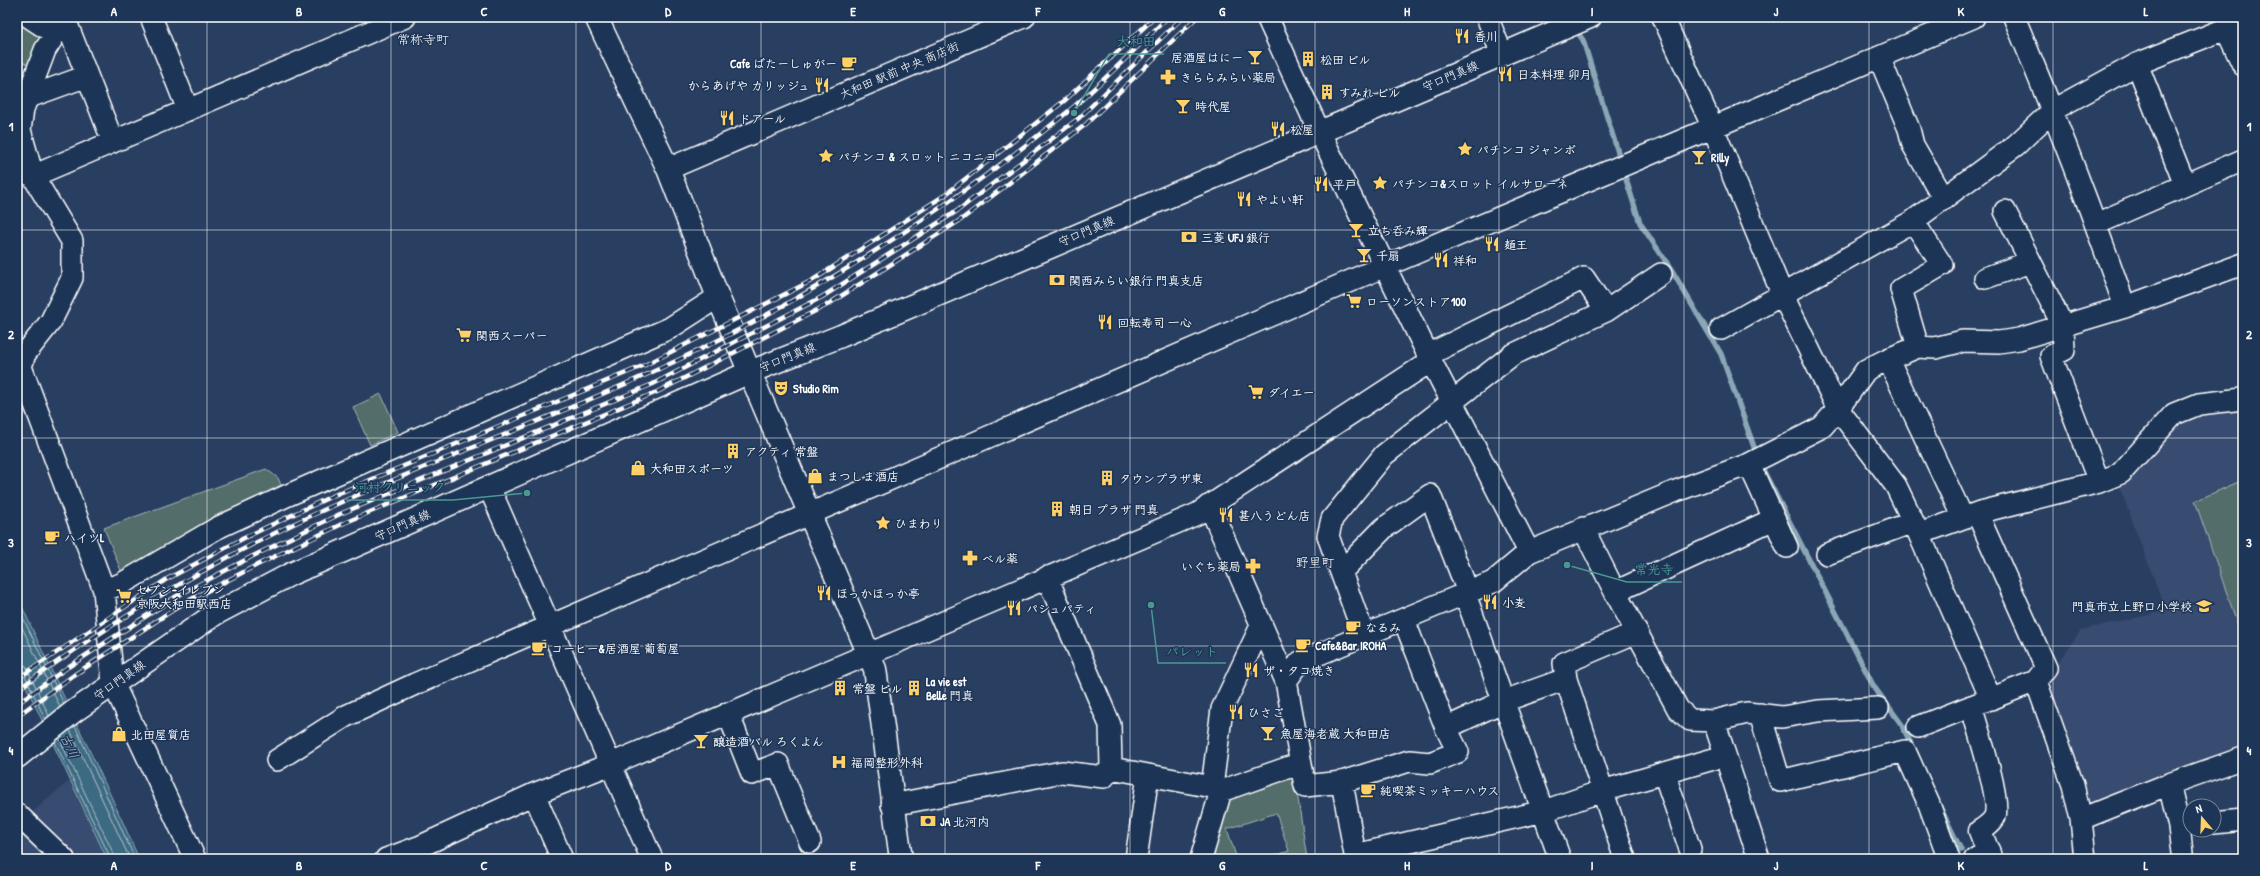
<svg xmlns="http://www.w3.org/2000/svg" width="2260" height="876" viewBox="0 0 2260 876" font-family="'Patrick Hand','Klee One',sans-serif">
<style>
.built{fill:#384b6f}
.green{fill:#526d6b;stroke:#a8b6b5}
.water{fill:#3e6a83;stroke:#8ba6b5}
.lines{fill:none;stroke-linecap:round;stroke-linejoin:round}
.shore{stroke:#b2c3cd;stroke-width:1}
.stream{stroke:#8ba6b5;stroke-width:5.5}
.minor-casing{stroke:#fff;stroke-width:24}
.tertiary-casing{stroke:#fff;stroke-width:25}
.secondary-casing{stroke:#fff;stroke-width:25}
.minor{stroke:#1d3557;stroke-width:21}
.tertiary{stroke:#1d3557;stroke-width:22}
.secondary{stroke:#1d3557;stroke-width:22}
.rail-casing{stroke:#fff;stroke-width:4.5}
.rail{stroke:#1d3557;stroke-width:3;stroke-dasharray:9;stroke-linecap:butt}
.grid{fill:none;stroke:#fff;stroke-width:1;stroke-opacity:0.55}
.labels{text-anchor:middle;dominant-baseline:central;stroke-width:3;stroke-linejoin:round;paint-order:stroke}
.poi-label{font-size:12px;font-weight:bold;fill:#fff;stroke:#1d3557;text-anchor:start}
.street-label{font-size:12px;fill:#fff;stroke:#1d3557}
.neighbourhood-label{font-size:13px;fill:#fff;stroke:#1d3557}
.water-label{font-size:13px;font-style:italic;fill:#b2c3cd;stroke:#1d3557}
.leader{fill:none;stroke:#4b9892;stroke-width:1.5}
.callout-dot{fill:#4b9892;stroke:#1d3557;stroke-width:1.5}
.callout-label{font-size:13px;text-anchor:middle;font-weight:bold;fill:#4b9892;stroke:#1d3557;stroke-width:3;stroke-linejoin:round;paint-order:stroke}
.neatline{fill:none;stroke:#fff;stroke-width:1.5}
.grid-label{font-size:13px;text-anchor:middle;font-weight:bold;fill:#fff}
</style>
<rect width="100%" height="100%" fill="#293f62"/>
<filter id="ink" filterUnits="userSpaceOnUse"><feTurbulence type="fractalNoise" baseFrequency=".025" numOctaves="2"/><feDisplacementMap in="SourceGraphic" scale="8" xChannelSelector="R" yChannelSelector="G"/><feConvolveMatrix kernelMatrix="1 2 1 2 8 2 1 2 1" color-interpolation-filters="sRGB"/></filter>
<g filter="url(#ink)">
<path class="built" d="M2243 405V749L2085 805 2044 682 2081 630 2166 611 2118 483 2175 421 2200 409Z
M69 781 107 859H17V825Z"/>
<path class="green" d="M17 17H22L44 32 28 65 17 59Z
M381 394 398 432 370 445 353 407Z
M266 469 278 478 281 485 122 573 104 528Z
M2243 480V640L2195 501Z
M1294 772 1307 859H1266L1289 851 1276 813 1227 829 1237 859H1210L1222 801Z"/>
<path class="water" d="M17 595C56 684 101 770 139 859H107L17 667Z"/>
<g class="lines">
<path class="shore" d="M17 605 64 704
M17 617 60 707
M17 662 26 666 49 716
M17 667 22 669 45 719
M75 726 135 859
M70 730 130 859
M59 738 116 859
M55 742 111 859"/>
<path class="stream" d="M1575 29 1583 40 1621 162
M1623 170 1640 223 1671 269 1721 354 1760 464 1874 687 1902 725 1913 748
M1940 807 1961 850"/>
<defs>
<path id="minor" d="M29 17 55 34
M66 17 45 50 23 109 20 130 33 176 72 241V278L51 321 25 354 21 367 104 590 113 683 195 859
M151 17 188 110
M1267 17 1319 131 1431 361 1529 552
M1487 17 1502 54
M1663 17 1713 128 1783 296 1838 409 1896 486 1919 534 1977 513 2099 482 2121 473 2174 414 2199 404 2243 399
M2014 17C2054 113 2091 209 2125 307
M65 19 113 142
M2226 29 2243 65
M1879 57 1909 129 1913 145 1944 199
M2137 64 2185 185
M26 98 87 76
M668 169 1024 17
M21 171 33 176 405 17
M2005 211 2063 326 2064 350 2051 356 2099 482
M1913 221 1942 265 1901 289 1918 347
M2096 224 2243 160
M1985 278 2030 262
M1721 329 1913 221 2016 145 2053 110 2137 64 2243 22
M1428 355 1584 278 1606 311
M1888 359 1963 518
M1749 464 1787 547
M489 487 652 859
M1208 506 1214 516 1286 681
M1977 513 2046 668 2036 681 2073 785 2081 819 2085 859
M1583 528 1615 592 1678 709 1690 720 1714 721 1747 713 1782 717 1818 711 1878 708
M1919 534 1991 699
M1827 554 1913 522
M1341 572 1384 528 1430 495 1468 592
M104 590 121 584 217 528 286 496 670 328 718 297
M1615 592 1774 519
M1465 594 1560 859
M1404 620 1446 728 1458 752 1430 763 1409 761 1342 782 1305 786 1286 681 1300 662 1493 582 1529 552 1676 491 1749 464 1822 427 1838 409 1866 370 1888 359 1918 347 1935 348 1963 341 1999 342 2019 339 2125 307 2243 264
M1364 636 1328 536 1332 519 1384 455 1512 355 1606 311 1661 274
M1566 679 1564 663 1637 632
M1971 706C1977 727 2001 799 1995 816 1993 822 1985 827 1980 831
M728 713 752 774 778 764 810 842
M1760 714 1780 781 1905 751 1929 804 1949 859
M1714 721 1759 859
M1918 727 2036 681
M1446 728 1504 701 1566 679 1625 859
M277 760 346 716 415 684 1385 266 1974 17
M1111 768 1212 787
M1664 773 1690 849
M1342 782 1355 855 1544 811 1602 791 1724 756
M2169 784 2179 827 2182 853
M1221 791 1301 763
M534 794 562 859
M892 805 1062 772 1104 777 1111 768 1110 725 1047 577
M17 814 64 859
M2081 819 2169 784 2243 758
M2214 823 2243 820
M386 859 421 846 534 794 611 764 1197 514 1431 361
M1136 859 1148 775
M1201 859 1221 791 1212 787 1222 709 1261 626
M1975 859 1989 851"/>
<path id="tertiary" d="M596 17 668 169 718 297 875 669 901 859
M1980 831 1991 859"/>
<path id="secondary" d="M17 757 73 712 215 614 291 574 750 372 841 336 1590 17"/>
</defs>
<use href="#minor" class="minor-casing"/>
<use href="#tertiary" class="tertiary-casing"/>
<use href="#secondary" class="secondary-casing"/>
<use href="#minor" class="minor"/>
<use href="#tertiary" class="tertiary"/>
<use href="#secondary" class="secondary"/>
<defs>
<path id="rail" d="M17 679 167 579 244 538 332 496 645 365 813 280 945 195 1064 101 1155 17
M17 690C117 618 223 554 337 504 440 459 546 420 648 374 802 304 939 217 1070 110 1104 81 1136 48 1168 17
M17 704 68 667 177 596 253 556 340 514 653 384 822 297 957 211 1079 118 1183 17
M17 716 74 675 182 604 257 565 344 523 657 392 827 305 962 219 1085 125 1197 17"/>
</defs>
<use href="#rail" class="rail-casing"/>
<use href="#rail" class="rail"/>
</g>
</g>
<path class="grid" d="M207 17V859M391 17V859M576 17V859M761 17V859M945 17V859M1130 17V859M1315 17V859M1499 17V859M1684 17V859M1869 17V859M2053 17V859M17 230H2243M17 438H2243M17 646H2243"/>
<defs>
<symbol id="restaurant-bare" viewBox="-9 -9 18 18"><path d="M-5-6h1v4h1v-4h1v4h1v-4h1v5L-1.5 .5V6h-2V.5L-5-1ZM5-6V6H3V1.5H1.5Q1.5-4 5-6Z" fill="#ffd166" stroke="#1d3557" stroke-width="2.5" paint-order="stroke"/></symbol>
<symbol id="bar-bare" viewBox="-9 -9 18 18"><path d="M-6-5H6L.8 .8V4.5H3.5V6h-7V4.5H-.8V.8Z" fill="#ffd166" stroke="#1d3557" stroke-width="2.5" paint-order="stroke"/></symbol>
<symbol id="building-bare" viewBox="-9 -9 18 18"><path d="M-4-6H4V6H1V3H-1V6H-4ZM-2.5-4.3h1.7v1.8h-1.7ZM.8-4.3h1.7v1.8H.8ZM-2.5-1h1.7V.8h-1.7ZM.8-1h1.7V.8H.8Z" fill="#ffd166" stroke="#1d3557" stroke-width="2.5" paint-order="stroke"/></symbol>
<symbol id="cafe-bare" viewBox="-9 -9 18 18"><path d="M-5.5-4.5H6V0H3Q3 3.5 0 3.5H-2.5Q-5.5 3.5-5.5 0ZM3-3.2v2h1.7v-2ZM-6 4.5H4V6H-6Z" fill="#ffd166" stroke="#1d3557" stroke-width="2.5" paint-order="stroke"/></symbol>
<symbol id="pharmacy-bare" viewBox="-9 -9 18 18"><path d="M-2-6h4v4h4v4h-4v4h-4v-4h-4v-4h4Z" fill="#ffd166" stroke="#1d3557" stroke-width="2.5" paint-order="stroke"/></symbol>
<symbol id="sight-bare" viewBox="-9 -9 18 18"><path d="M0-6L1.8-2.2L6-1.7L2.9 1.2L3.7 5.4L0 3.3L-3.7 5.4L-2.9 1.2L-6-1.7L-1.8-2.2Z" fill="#ffd166" stroke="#1d3557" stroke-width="2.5" paint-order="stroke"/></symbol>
<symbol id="bank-bare" viewBox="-9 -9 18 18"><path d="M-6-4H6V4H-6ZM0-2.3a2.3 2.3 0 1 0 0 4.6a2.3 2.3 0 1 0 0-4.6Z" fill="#ffd166" stroke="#1d3557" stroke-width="2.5" paint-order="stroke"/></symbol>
<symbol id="supermarket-bare" viewBox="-9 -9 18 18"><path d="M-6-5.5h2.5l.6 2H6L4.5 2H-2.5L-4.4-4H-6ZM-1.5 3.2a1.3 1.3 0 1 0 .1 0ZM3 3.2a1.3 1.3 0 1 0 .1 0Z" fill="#ffd166" stroke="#1d3557" stroke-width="2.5" paint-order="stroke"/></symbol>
<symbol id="theatre-bare" viewBox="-9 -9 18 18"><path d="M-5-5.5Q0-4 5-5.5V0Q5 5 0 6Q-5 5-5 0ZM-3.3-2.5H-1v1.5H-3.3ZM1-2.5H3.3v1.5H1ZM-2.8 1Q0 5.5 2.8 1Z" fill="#ffd166" stroke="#1d3557" stroke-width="2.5" paint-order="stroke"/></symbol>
<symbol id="shop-bare" viewBox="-9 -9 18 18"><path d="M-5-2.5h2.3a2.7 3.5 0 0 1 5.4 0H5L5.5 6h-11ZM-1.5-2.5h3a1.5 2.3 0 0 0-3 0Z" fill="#ffd166" stroke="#1d3557" stroke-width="2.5" paint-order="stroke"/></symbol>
<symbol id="school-bare" viewBox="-9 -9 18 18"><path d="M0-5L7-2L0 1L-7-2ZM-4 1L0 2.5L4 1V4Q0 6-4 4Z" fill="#ffd166" stroke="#1d3557" stroke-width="2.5" paint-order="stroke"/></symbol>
<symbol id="hospital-bare" viewBox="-9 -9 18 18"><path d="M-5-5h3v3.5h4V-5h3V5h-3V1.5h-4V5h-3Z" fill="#ffd166" stroke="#1d3557" stroke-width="2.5" paint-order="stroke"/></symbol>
</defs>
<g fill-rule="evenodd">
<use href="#restaurant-bare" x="1451" y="25" width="22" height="22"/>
<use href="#bar-bare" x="1244" y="46" width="22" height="22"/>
<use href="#building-bare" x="1297" y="48" width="22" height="22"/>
<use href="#cafe-bare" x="838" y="52" width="22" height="22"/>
<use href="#restaurant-bare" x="1494" y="63" width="22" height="22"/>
<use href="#pharmacy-bare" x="1157" y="66" width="22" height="22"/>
<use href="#restaurant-bare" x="811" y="74" width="22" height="22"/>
<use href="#building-bare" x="1316" y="81" width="22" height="22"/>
<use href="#bar-bare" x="1172" y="95" width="22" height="22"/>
<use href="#restaurant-bare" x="716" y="107" width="22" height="22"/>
<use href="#restaurant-bare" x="1267" y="118" width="22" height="22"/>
<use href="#sight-bare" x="1454" y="138" width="22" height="22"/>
<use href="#sight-bare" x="815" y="145" width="22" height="22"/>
<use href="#bar-bare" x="1688" y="146" width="22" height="22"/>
<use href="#sight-bare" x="1369" y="172" width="22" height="22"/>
<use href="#restaurant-bare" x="1310" y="173" width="22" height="22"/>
<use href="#restaurant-bare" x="1233" y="188" width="22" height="22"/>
<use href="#bar-bare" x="1345" y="219" width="22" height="22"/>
<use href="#bank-bare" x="1178" y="226" width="22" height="22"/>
<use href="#restaurant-bare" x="1481" y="233" width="22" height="22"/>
<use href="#bar-bare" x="1353" y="244" width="22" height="22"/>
<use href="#restaurant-bare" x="1430" y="249" width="22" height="22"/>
<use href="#bank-bare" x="1046" y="269" width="22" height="22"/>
<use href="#supermarket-bare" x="1343" y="290" width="22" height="22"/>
<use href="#restaurant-bare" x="1094" y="311" width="22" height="22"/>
<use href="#supermarket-bare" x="453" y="324" width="22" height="22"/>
<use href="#theatre-bare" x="770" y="377" width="22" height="22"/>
<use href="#supermarket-bare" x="1245" y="381" width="22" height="22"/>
<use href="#building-bare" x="722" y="440" width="22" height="22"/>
<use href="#shop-bare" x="627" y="457" width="22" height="22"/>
<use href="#shop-bare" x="804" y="465" width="22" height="22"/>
<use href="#building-bare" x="1096" y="467" width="22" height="22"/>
<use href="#building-bare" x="1046" y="498" width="22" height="22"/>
<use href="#restaurant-bare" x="1215" y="504" width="22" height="22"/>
<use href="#sight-bare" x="872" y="512" width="22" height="22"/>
<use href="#cafe-bare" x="41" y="526" width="22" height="22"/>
<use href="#pharmacy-bare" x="959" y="547" width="22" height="22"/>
<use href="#pharmacy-bare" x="1242" y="555" width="22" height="22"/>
<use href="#restaurant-bare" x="813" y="582" width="22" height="22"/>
<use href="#supermarket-bare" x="113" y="585" width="22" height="22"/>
<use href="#restaurant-bare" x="1479" y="591" width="22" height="22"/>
<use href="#school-bare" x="2193" y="595" width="22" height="22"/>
<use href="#restaurant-bare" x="1003" y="597" width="22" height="22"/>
<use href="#cafe-bare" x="1342" y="616" width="22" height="22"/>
<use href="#cafe-bare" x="1292" y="634" width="22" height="22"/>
<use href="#cafe-bare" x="528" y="637" width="22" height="22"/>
<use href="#restaurant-bare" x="1240" y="659" width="22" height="22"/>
<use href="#building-bare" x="829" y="677" width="22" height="22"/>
<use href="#building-bare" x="903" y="677" width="22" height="22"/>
<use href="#restaurant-bare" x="1225" y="701" width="22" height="22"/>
<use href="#bar-bare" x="1257" y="722" width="22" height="22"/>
<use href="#shop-bare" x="108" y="723" width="22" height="22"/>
<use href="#bar-bare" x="690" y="730" width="22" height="22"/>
<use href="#hospital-bare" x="828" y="751" width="22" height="22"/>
<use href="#cafe-bare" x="1357" y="779" width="22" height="22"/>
<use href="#bank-bare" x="917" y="810" width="22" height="22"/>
</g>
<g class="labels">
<g class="poi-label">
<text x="1474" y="36">香川</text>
<text x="1243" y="57" text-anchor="end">居酒屋はにー</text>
<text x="1320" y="59">松田 ビル</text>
<text x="837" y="63" text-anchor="end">Cafe ばたーしゅがー</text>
<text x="1517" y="74">日本料理 卯月</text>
<text x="1180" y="77">きららみらい薬局</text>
<text x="810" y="85" text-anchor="end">からあげや カリッジュ</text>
<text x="1339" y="92">すみれ ビル</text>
<text x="1195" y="106">時代屋</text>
<text x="739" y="118">ドアール</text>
<text x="1290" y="129">松屋</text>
<text x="1477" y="149">パチンコ ジャンボ</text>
<text x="838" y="156">パチンコ &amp; スロット ニコニコ</text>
<text x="1711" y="157">Rilly</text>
<text x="1392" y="183">パチンコ&amp;スロット イルサローネ</text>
<text x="1333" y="184">平戸</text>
<text x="1256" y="199">やよい軒</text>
<text x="1368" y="230">立ち呑み輝</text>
<text x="1201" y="237">三菱 UFJ 銀行</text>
<text x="1504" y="244">麺王</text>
<text x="1376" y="255">千扇</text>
<text x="1453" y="260">祥和</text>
<text x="1069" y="280">関西みらい銀行 門真支店</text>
<text x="1366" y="301">ローソンストア100</text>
<text x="1117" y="322">回転寿司 一心</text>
<text x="476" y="335">関西スーパー</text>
<text x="793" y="388">Studio Rim</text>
<text x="1268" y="392">ダイエー</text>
<text x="745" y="451">アクティ 常盤</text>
<text x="650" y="468">大和田スポーツ</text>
<text x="827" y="476">まつしま酒店</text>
<text x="1119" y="478">タウンプラザ東</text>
<text x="1069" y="509">朝日 プラザ 門真</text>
<text x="1238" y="515">甚八うどん店</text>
<text x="895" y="523">ひまわり</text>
<text x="64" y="537">ハイツL</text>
<text x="982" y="558">ベル薬</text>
<text x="1241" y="566" text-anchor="end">いぐち薬局</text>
<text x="136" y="589">セブン-イレブン<tspan x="136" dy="14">京阪大和田駅西店</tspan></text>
<text x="836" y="593">ほっかほっか亭</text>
<text x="1502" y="602">小麦</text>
<text x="2192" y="606" text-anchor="end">門真市立上野口小学校</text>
<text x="1026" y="608">パシュパティ</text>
<text x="1365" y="627">なるみ</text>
<text x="1315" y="645">Cafe&amp;Bar IROHA</text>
<text x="551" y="648">コーヒー&amp;居酒屋 葡萄屋</text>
<text x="1263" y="670">ザ・タコ焼き</text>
<text x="926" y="681">La vie est<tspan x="926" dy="14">Belle 門真</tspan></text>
<text x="852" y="688">常盤 ビル</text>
<text x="1248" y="712">ひさご</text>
<text x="1280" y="733">魚屋海老蔵 大和田店</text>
<text x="131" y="734">北田屋質店</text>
<text x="713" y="741">醸造酒バル ろくよん</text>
<text x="851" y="762">福岡整形外科</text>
<text x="1380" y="790">純喫茶ミッキーハウス</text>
<text x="940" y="821">JA 北河内</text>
</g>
<g class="street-label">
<text transform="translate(899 70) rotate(-23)">大和田 駅前 中央 商店街</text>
<text transform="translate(1450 76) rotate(-23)">守口門真線</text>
<text transform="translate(1086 231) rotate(-23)">守口門真線</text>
<text transform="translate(787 357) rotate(-22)">守口門真線</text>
<text transform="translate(402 525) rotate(-24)">守口門真線</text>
<text transform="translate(119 680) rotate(-35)">守口門真線</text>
</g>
<g class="neighbourhood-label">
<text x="423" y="39">常称寺町</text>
<text x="1315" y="562">野里町</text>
</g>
<g class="water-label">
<text transform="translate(70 746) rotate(65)">古川</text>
</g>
</g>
<path class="leader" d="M1074 113L1109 54H1164M527 493L453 500H346M1567 565L1627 582H1682M1151 605L1158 663H1226"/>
<g class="callout-dot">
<circle cx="1074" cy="113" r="4"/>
<circle cx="527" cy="493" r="4"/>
<circle cx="1567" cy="565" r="4"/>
<circle cx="1151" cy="605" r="4"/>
</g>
<g class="callout-label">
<text x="1136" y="46">大和田</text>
<text x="400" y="492">河村クリニック</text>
<text x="1654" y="574">常光寺</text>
<text x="1192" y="656">パレット</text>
</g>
<rect width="2260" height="876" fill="none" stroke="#1d3557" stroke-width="44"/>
<g transform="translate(2202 818) rotate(341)"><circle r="19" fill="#1d3557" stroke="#77869a"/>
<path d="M0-3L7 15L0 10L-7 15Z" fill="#ffd166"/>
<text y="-6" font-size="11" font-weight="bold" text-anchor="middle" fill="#ffffff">N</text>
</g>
<rect x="22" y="22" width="2216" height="832" class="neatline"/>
<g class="grid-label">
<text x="114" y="16">A</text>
<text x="299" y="16">B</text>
<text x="484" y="16">C</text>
<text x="668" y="16">D</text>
<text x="853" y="16">E</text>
<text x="1038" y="16">F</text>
<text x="1222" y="16">G</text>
<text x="1407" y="16">H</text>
<text x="1592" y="16">I</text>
<text x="1776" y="16">J</text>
<text x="1961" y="16">K</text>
<text x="2146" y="16">L</text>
<text x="11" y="131">1</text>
<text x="2249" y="131">1</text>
<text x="11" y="339">2</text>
<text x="2249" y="339">2</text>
<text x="11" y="547">3</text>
<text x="2249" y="547">3</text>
<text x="11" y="755">4</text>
<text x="2249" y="755">4</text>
<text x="114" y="870">A</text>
<text x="299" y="870">B</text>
<text x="484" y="870">C</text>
<text x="668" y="870">D</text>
<text x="853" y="870">E</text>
<text x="1038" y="870">F</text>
<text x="1222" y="870">G</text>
<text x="1407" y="870">H</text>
<text x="1592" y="870">I</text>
<text x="1776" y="870">J</text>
<text x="1961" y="870">K</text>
<text x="2146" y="870">L</text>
</g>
</svg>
